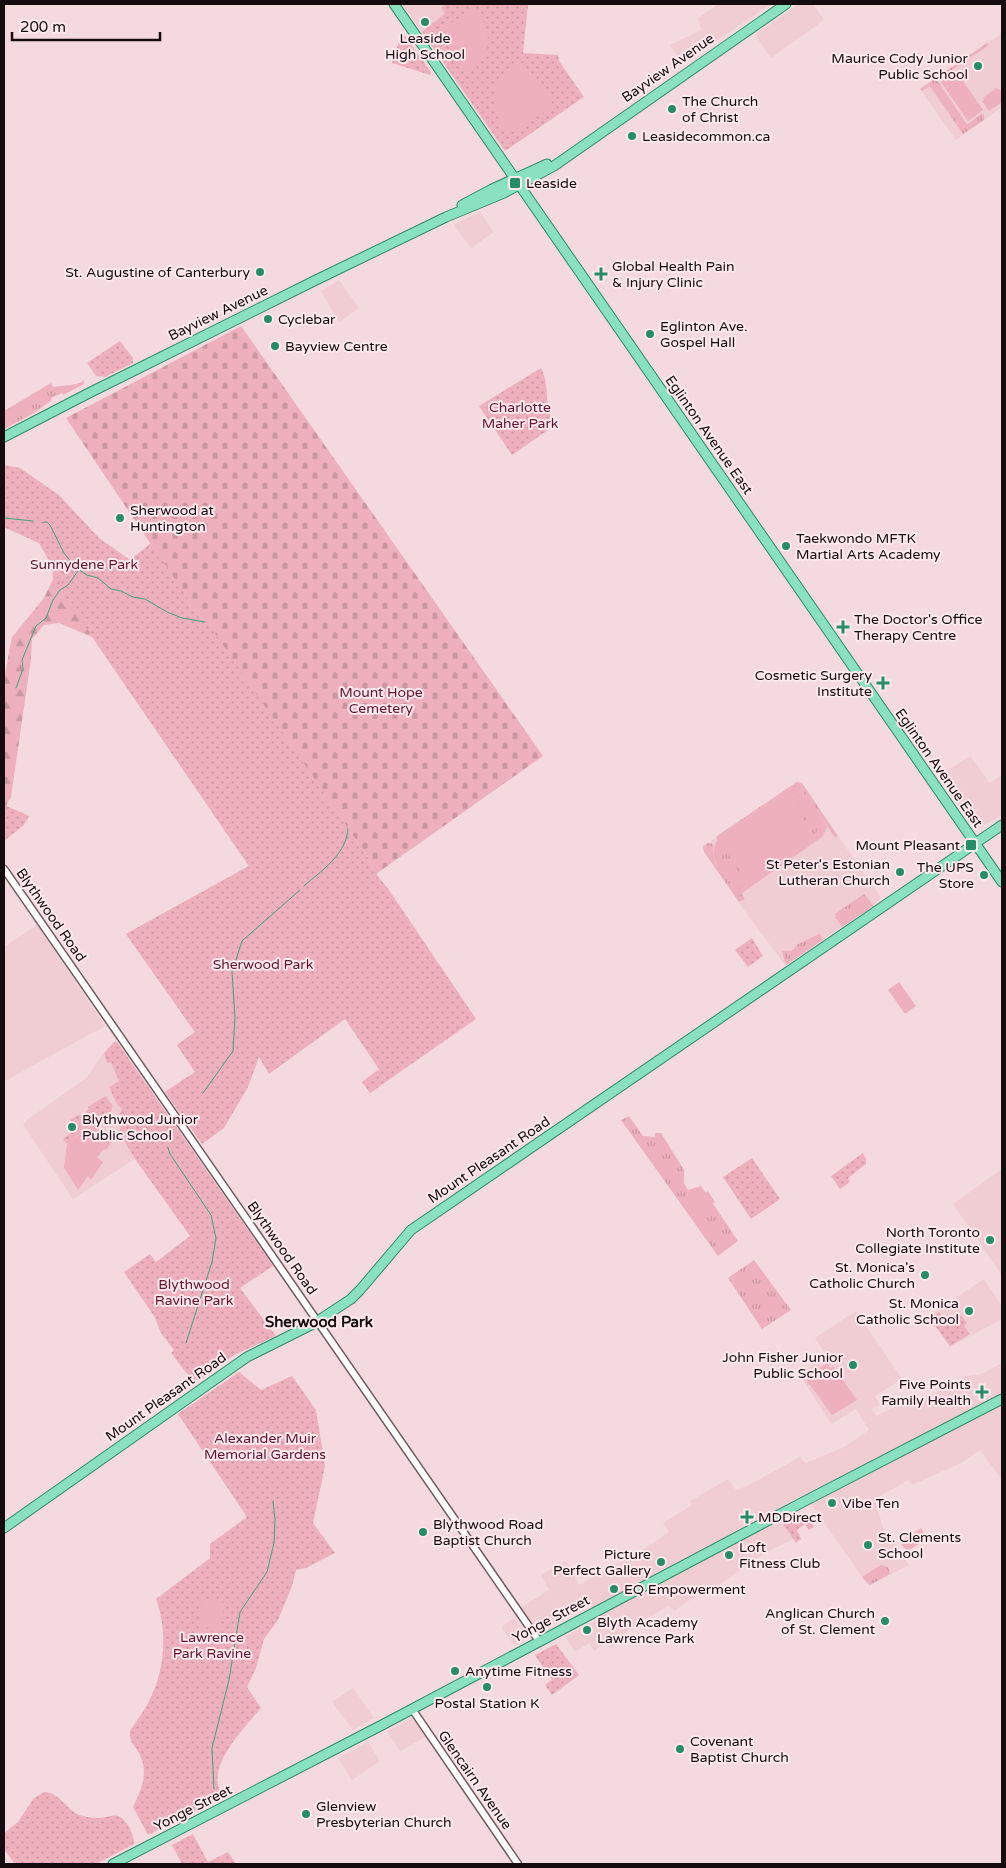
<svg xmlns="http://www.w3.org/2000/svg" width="1006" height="1868" viewBox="0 0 1006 1868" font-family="'Varela Round',sans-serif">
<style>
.built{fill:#efcdd3}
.grass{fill:url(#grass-tufts)}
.forest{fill:url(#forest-firs)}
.cemetery{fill:url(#cemetery-stones)}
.park{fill:url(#park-dots)}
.pitch{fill:#edb0bc;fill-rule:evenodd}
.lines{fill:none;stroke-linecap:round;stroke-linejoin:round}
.stream{stroke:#40a47e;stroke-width:1}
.minor-casing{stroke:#705a5e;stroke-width:9}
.major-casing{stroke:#2e8969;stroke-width:11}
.minor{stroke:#fff;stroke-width:6}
.major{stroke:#8ae1c2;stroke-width:9}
.poi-dot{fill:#268d69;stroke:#fee9ed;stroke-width:2}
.labels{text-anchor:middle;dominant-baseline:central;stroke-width:4;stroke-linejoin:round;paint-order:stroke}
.poi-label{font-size:14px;fill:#140c0e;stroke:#fee9ed;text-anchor:start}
.street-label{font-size:14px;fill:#140c0e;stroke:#fee9ed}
.park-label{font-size:14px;fill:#62142e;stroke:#fee9ed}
.neighbourhood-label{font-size:15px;font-weight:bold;fill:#140c0e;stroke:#fee9ed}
</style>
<defs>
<pattern id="grass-tufts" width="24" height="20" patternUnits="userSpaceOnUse" patternTransform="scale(1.25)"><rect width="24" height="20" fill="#edb0bc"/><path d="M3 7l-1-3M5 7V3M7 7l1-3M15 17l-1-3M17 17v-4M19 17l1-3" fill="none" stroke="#ca96a0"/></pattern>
<pattern id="forest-firs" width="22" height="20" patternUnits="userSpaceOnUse" patternTransform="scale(1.25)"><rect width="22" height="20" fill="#edb0bc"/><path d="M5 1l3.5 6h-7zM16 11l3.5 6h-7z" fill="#ca96a0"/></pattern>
<pattern id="cemetery-stones" width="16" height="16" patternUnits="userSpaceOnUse" patternTransform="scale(1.25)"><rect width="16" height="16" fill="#edb0bc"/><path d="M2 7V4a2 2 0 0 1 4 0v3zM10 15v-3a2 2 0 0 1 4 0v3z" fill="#ca96a0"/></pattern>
<pattern id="park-dots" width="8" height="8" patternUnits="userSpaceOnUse" patternTransform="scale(1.25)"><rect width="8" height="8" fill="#edb0bc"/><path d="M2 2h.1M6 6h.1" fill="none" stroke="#ca96a0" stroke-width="1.8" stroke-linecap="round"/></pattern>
</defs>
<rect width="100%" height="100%" fill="#f4dadf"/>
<path class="built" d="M402 4H445L441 8 446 12 422 32Z
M719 4H771L683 64 670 45 701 30 698 18Z
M799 4H813L824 20 771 58 757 38V33Z
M1002 33V107L956 140 920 89Z
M480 212 494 232 471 248 455 227V224Z
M339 280 359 308 339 322 321 291Z
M970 756 990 783 1002 775V815L979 828 974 827 941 779 943 773Z
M796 782 802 783 881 898 873 906 785 965 749 917 703 848 717 836Z
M37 925 105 1026 5 1081 4 947Z
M104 1053 107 1063 111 1062 120 1081 122 1108 120 1113 123 1120 119 1132 135 1159 73 1199 23 1125 28 1119 85 1079Z
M1002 1169V1276L953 1204Z
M984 1279 1002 1306V1319L950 1347 927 1317Z
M856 1311 902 1379 875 1396 880 1405 872 1409 876 1416 903 1402 915 1393 920 1400 966 1376 979 1375 1002 1363V1480L980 1450 961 1463 912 1485 908 1480 875 1499 883 1528 909 1565 870 1585 867 1584 804 1494 774 1511 794 1539 767 1552 713 1589 710 1586 674 1611 669 1606 644 1620 626 1632 628 1636 611 1648 607 1642 594 1651 589 1643 575 1652 565 1637 598 1619 590 1604 538 1633 520 1608 549 1590 541 1575 566 1561 579 1585 647 1547 669 1532 663 1523 692 1505 690 1501 728 1479 736 1490 749 1485 800 1457 806 1463 844 1447 869 1430 856 1409 831 1424 799 1374 827 1356 815 1338Z
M514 1618 528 1637 515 1646 501 1627Z
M353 1688 374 1718 353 1730 332 1702Z
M412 1719 426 1737 400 1751 387 1731Z
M368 1742 380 1761 352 1780 338 1758Z"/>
<path class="grass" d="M987 43 989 45 937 80 966 123 968 124 982 113 984 116V120L963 134 930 86 922 91 920 89Z
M84 380V384L63 395 62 393 51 398 52 400 34 413 4 429V411L51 383 53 387C62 385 79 386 84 380Z
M797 782 802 783 837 835 836 839 803 792 793 787 723 833 717 840V836Z
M787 796C805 794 824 821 815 837Z
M721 842 748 882C734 883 719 868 718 854 717 850 719 846 721 842Z
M708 843 713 844C714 850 713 859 716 865 720 871 736 881 742 887L738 895 741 893 745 899 739 902 704 852 703 846Z
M864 894 873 906 842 927 835 917 836 916 835 914Z
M820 934 823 940 786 965 782 951H791C794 949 795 947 797 945 800 943 816 935 820 934Z
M629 1116 643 1136 655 1137V1133H661L684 1170V1183L688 1190 701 1186 738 1241 718 1256 621 1120Z
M754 1260 791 1310 762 1329 728 1278Z
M881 1565 888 1567 890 1574 870 1585 862 1577Z"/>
<path class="forest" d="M4 524 32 533 258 832 199 1075 165 1092 195 1072 177 1045 195 1032 126 934 249 866 92 637 59 623 44 625 32 639 31 659 11 797 6 806 29 816 4 835 5 674 12 637 44 598 53 579 52 565 39 543 4 527Z"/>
<path class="cemetery" d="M241 326 543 756 376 874 372 869 373 865 206 621 202 620 66 418Z"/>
<path class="park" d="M445 4H528L523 53 558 55 559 61 584 97 505 151 422 32 445 13 441 8Z
M403 33 431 72 430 75 392 63 401 35Z
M120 341 133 358V363L105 377 96 376 87 363Z
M541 368C549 384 545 395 549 411 550 416 552 422 554 426L512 455 479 406Z
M4 465 20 468 59 495 99 538 130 560 151 543 202 620H206L373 865 372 869 389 890 476 1019 370 1093 362 1082 379 1069 345 1019 269 1074 259 1057 248 1087 224 1128 202 1144 165 1092 195 1072 177 1045 195 1032 126 934 249 866 66 598 52 565 39 543 4 527Z
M4 803 6 806 29 816 24 825 4 841Z
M752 938 763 956 748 967 735 950Z
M115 1041 117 1042 273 1266 240 1288 276 1336 236 1354 194 1383 171 1353 174 1350 161 1333 154 1316 124 1272 150 1254 156 1262 190 1236 135 1159 119 1132 123 1120 120 1113 122 1108 118 1106 109 1087 119 1081 111 1062 107 1063 104 1053Z
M105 1096 113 1106 111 1111 103 1119H101L100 1117 67 1144 63 1139 76 1129 70 1120 76 1116 84 1114 89 1109 88 1107Z
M863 1153 866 1159V1164L848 1178 850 1182 840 1189 831 1176Z
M752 1158 780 1199 751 1219 723 1177Z
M939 1312 946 1321 949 1319 951 1321 961 1315 967 1323 964 1326 970 1334 950 1346 930 1318Z
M239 1372 261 1390 292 1376 316 1410 325 1466 313 1523 335 1553 306 1568 296 1570 292 1586 278 1620 264 1639 256 1668 247 1687 261 1708C243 1730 203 1768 223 1797L148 1835 133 1807C142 1789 149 1772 139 1753 134 1744 129 1742 130 1731 136 1721 144 1712 149 1701 165 1671 168 1631 156 1599L210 1558V1544L247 1517 178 1414Z
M805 1513 814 1527 809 1530 805 1524 797 1530 801 1539 796 1543 783 1524Z
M556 1644 579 1675 552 1695 545 1685 552 1680 535 1655Z
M44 1792C59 1792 66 1809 79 1815 85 1817 92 1818 98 1818 107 1818 113 1813 120 1817 127 1820 135 1837 134 1844L96 1864H15L4 1849V1833L18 1822 34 1798Z
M193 1834 208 1862 228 1852 236 1864H182L172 1845Z"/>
<path class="pitch" d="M474 8C485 22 495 43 482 59 478 64 472 68 467 72L441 35V30Z
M520 60 552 101V107L507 135C488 104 488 82 520 60Z
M956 71 983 110 968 121 941 82Z
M996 88 1002 91V102L989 111 982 101 984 100 983 98Z
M793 787C805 788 820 817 827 827L822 837 738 896 735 892 741 887C719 881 703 851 723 833ZM787 796C805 794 823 821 815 837ZM721 843 748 882C730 883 712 859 721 843Z
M287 949 289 954 285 955 289 966 280 971 272 964 271 956Z
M899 982 916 1006 905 1014 888 990Z
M94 1123 101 1131 103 1130 114 1138 107 1149 103 1150 97 1157 103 1162 91 1180 88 1176 78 1190 64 1168 67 1144Z
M708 1191 715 1202 693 1217 686 1206Z
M827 1363 830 1368 834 1367 857 1400 832 1415 810 1385 807 1384 808 1377Z
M921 1528 927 1538 907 1552 900 1542Z
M202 1599 225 1603 220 1630 198 1626Z
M197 1630 220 1633 215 1660 193 1657Z"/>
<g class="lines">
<path class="stream" d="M4 518 33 521
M44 522H47L50 525 64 553 76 568 87 575 98 578 111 589 121 591 133 597 145 599 167 612 182 618 205 622
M16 688 23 669 22 660 36 626 46 618 53 600 60 590 68 585 78 571
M304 886C322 870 346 855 348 829
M203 1093 233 1051 235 1018 232 972 242 941 300 890
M168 1148 170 1154 211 1215 216 1238 212 1262 186 1343
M214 1789 212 1748 229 1680 240 1612 267 1572 274 1543 275 1520 273 1501"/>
<defs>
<path id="minor" d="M4 869 539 1641
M412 1709 518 1864"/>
<path id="major" d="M394 4 1002 882
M462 205 492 189 547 164
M4 437 89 393 316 280 446 217 504 193 554 166 786 4
M4 1528 247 1357 313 1324 351 1299 360 1290 411 1230 1002 825
M113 1864 382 1725 803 1502 1002 1399"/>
</defs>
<use href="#minor" class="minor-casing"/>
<use href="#major" class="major-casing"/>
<use href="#minor" class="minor"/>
<use href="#major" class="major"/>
</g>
<g class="poi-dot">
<circle cx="425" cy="22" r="5"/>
<circle cx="978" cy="66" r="5"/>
<circle cx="672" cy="109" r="5"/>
<circle cx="632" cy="136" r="5"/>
<rect x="509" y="177" width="12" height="12" rx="2.5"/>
<circle cx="260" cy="272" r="5"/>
<path d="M598.5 266.5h5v5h5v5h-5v5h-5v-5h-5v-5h5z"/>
<circle cx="268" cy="319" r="5"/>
<circle cx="650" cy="334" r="5"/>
<circle cx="275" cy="346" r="5"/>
<circle cx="120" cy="518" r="5"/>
<circle cx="786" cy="546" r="5"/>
<path d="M840.5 619.5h5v5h5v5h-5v5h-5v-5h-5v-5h5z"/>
<path d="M880.5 675.5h5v5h5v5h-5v5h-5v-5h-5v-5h5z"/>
<rect x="965" y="839" width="12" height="12" rx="2.5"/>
<circle cx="900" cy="872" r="5"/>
<circle cx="984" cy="875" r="5"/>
<circle cx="72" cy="1127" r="5"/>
<circle cx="990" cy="1240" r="5"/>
<circle cx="925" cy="1275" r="5"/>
<circle cx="969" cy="1311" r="5"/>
<circle cx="853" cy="1365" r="5"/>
<path d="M979.5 1384.5h5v5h5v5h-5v5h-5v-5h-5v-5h5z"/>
<circle cx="832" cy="1503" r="5"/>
<path d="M744.5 1509.5h5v5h5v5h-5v5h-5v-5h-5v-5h5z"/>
<circle cx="423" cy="1532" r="5"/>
<circle cx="868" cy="1545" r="5"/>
<circle cx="729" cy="1555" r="5"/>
<circle cx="661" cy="1562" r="5"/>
<circle cx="614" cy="1589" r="5"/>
<circle cx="885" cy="1621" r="5"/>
<circle cx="587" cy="1630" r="5"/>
<circle cx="455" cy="1671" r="5"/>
<circle cx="487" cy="1687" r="5"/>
<circle cx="680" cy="1749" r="5"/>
<circle cx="306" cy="1814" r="5"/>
</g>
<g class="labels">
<g class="poi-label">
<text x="425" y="38" text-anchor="middle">Leaside<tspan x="425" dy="16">High School</tspan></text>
<text x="968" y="58" text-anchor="end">Maurice Cody Junior<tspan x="968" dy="16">Public School</tspan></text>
<text x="682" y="101">The Church<tspan x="682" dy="16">of Christ</tspan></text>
<text x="642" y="136">Leasidecommon.ca</text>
<text x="526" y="183">Leaside</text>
<text x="612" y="266">Global Health Pain<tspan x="612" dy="16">&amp; Injury Clinic</tspan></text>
<text x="250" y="272" text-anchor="end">St. Augustine of Canterbury</text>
<text x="278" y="319">Cyclebar</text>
<text x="660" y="326">Eglinton Ave.<tspan x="660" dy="16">Gospel Hall</tspan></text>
<text x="285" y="346">Bayview Centre</text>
<text x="130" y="510">Sherwood at<tspan x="130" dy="16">Huntington</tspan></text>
<text x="796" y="538">Taekwondo MFTK<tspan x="796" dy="16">Martial Arts Academy</tspan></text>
<text x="854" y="619">The Doctor's Office<tspan x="854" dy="16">Therapy Centre</tspan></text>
<text x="872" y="675" text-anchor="end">Cosmetic Surgery<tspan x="872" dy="16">Institute</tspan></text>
<text x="960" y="845" text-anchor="end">Mount Pleasant</text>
<text x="890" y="864" text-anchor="end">St Peter's Estonian<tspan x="890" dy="16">Lutheran Church</tspan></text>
<text x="974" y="867" text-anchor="end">The UPS<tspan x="974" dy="16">Store</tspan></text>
<text x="82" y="1119">Blythwood Junior<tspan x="82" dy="16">Public School</tspan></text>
<text x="980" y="1232" text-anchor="end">North Toronto<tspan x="980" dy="16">Collegiate Institute</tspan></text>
<text x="915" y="1267" text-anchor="end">St. Monica's<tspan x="915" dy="16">Catholic Church</tspan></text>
<text x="959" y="1303" text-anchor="end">St. Monica<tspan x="959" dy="16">Catholic School</tspan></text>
<text x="843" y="1357" text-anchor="end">John Fisher Junior<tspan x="843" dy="16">Public School</tspan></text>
<text x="971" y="1384" text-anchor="end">Five Points<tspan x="971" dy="16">Family Health</tspan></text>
<text x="842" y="1503">Vibe Ten</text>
<text x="758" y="1517">MDDirect</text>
<text x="433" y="1524">Blythwood Road<tspan x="433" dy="16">Baptist Church</tspan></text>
<text x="878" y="1537">St. Clements<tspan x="878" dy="16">School</tspan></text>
<text x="739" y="1547">Loft<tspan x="739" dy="16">Fitness Club</tspan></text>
<text x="651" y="1554" text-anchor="end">Picture<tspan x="651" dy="16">Perfect Gallery</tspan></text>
<text x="624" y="1589">EQ Empowerment</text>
<text x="875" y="1613" text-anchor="end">Anglican Church<tspan x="875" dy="16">of St. Clement</tspan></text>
<text x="597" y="1622">Blyth Academy<tspan x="597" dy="16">Lawrence Park</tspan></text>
<text x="465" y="1671">Anytime Fitness</text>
<text x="487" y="1703" text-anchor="middle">Postal Station K</text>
<text x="690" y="1741">Covenant<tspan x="690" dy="16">Baptist Church</tspan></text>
<text x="316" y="1806">Glenview<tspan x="316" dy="16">Presbyterian Church</tspan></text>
</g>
<g class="street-label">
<text transform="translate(668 68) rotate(-35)">Bayview Avenue</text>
<text transform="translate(218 313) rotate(-26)">Bayview Avenue</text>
<text transform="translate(709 435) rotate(55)">Eglinton Avenue East</text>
<text transform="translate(939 768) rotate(55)">Eglinton Avenue East</text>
<text transform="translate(51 915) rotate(55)">Blythwood Road</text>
<text transform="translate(489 1160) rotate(-34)">Mount Pleasant Road</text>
<text transform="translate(282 1248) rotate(55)">Blythwood Road</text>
<text transform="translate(166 1397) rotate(-35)">Mount Pleasant Road</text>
<text transform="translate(551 1619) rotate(-28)">Yonge Street</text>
<text transform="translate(475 1780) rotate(55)">Glencairn Avenue</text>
<text transform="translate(193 1808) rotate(-27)">Yonge Street</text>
</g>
<g class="park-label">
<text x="520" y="407">Charlotte<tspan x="520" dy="16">Maher Park</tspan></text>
<text x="84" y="564">Sunnydene Park</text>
<text x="381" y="692">Mount Hope<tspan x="381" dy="16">Cemetery</tspan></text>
<text x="263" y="964">Sherwood Park</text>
<text x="194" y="1284">Blythwood<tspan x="194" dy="16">Ravine Park</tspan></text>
<text x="265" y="1438">Alexander Muir<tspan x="265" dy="16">Memorial Gardens</tspan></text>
<text x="212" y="1637">Lawrence<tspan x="212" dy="16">Park Ravine</tspan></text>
</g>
<g class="neighbourhood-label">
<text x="319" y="1322">Sherwood Park</text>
</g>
</g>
<rect width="1006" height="1868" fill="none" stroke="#140c0e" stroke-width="10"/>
<path d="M12 32v8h148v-8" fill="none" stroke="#140c0e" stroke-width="2.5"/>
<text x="20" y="32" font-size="15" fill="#140c0e" stroke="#fee9ed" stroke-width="4" paint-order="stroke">200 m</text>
</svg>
